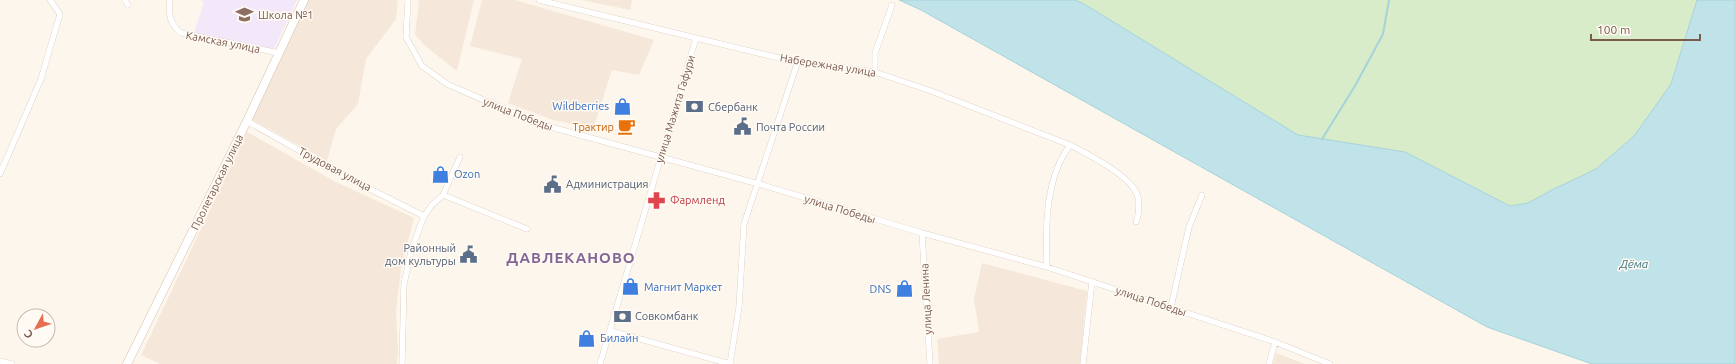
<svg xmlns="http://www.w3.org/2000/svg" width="1735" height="364" viewBox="0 0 1735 364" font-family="Ubuntu,sans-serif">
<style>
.residential{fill:#f5e8da}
.education{fill:#f3e8fa}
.green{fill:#d8ecc9}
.water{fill:#bfe3e8;stroke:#a5d3da}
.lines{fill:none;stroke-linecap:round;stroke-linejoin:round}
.stream{stroke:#a5d3da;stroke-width:2}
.street-casing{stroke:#d1beb0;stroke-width:6}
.secondary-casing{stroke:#d6c0b0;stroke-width:9}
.street{stroke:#fff;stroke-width:5.5}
.secondary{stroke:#fff;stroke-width:8}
.labels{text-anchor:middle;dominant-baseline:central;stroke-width:3;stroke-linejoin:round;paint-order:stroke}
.education-label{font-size:11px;fill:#785e54;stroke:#fffaf3;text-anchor:start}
.street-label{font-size:11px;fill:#7a5c4d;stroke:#fffaf3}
.shop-label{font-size:11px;fill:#366cbe;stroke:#fffaf3;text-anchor:start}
.service-label{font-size:11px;fill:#4e5e75;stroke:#fffaf3;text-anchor:start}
.food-label{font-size:11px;fill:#c56008;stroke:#fffaf3;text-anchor:end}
.health-label{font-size:11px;fill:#be3a42;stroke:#fffaf3;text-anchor:start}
.water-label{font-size:12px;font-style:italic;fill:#437c86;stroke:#fffaf3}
.district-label{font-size:15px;font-weight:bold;letter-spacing:1px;fill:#846695;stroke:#fffaf3}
</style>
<rect width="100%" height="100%" fill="#fdf6ec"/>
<path class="residential" d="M308 0H398L396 19 366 59 358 104 336 129 327 161 252 120V116Z
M419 0H474L457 71 424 45 415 34Z
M482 0H515L654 40 639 75 612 70 593 129 550 119 508 103 522 59 470 46Z
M581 0H632L630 10Z
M247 132 336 182 414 218 401 268 396 312 398 351 397 364H160L141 355Z
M982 263 1087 291 1080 364H939L937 339 979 332 974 299Z
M1276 353 1305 364H1273Z"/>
<path class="education" d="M200 0H297L274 49 194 33 204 2Z"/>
<path class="green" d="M1075 0H1697L1671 84 1634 136 1596 169 1552 190 1528 203 1510 206 1405 152 1298 135 1084 4Z"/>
<path class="water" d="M899 0H1075L1084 4 1298 135 1405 152 1510 206 1528 203 1552 190 1596 169 1634 136 1671 84 1697 0H1735V364H1592L1487 327 921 10Z"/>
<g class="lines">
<path class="stream" d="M1322 139 1355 86 1383 34 1389 0"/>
<defs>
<path id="street" d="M125 0 128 5
M170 0C168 14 170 24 181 33L279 53
M408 0 406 37 422 66 447 84 536 123 759 184 922 233 1047 267 1275 342 1330 364
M539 0 787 60 875 72 931 91 1070 145C1088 154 1130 176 1137 194 1140 201 1139 215 1136 222
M875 72V53L892 5
M247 121 346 177 424 216
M0 174 41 79 60 14 50 0
M443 195 527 229
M922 233 930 364
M1047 267C1046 233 1045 196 1059 164 1062 157 1066 151 1070 145
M1171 307 1189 227 1202 195
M611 331 730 364 739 307 744 224 798 61
M0 361 12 364
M402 364 404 284 411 251 424 216 432 205 443 195 460 157
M600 364 696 38
M1083 364 1092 281
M1269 364 1275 342"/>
<path id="secondary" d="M127 364 247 121 304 0"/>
</defs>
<use href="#street" class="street-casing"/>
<use href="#secondary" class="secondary-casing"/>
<use href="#street" class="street"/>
<use href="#secondary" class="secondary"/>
</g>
<defs>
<symbol id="school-bare" viewBox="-9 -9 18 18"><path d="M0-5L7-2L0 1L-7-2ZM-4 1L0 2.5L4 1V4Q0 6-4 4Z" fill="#8d6e63" stroke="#fffaf3" stroke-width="2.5" paint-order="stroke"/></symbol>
<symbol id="shop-bare" viewBox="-9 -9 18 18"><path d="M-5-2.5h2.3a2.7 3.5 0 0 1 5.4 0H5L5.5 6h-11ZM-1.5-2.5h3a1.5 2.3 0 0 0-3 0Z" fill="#3f7fe0" stroke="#fffaf3" stroke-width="2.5" paint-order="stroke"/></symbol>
<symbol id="bank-bare" viewBox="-9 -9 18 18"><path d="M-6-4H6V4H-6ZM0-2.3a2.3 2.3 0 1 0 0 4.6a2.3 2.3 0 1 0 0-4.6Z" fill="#5c6f8a" stroke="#fffaf3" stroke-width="2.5" paint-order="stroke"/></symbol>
<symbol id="cafe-bare" viewBox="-9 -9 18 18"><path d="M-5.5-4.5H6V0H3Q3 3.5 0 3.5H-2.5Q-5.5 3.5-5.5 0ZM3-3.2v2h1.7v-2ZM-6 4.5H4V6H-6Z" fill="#e8710a" stroke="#fffaf3" stroke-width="2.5" paint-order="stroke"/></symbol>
<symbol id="civic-bare" viewBox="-9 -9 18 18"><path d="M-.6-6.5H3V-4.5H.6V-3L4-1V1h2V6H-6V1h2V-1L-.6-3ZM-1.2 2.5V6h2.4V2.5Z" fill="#5c6f8a" stroke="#fffaf3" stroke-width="2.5" paint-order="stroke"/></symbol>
<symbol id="pharmacy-bare" viewBox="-9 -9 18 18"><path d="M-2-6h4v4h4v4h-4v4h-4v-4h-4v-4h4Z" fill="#e0444e" stroke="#fffaf3" stroke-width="2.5" paint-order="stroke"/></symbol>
</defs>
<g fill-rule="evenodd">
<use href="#school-bare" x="232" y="2" width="25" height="25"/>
<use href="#shop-bare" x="610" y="94" width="25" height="25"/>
<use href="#bank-bare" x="682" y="94" width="25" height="25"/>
<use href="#cafe-bare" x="614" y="114" width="25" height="25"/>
<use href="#civic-bare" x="730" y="114" width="25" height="25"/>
<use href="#shop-bare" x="428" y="162" width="25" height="25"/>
<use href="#civic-bare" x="540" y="172" width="25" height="25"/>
<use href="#pharmacy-bare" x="644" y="188" width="25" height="25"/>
<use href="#civic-bare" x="456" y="242" width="25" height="25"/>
<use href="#shop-bare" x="618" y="274" width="25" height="25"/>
<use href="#shop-bare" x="892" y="276" width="25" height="25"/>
<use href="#bank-bare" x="610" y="304" width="25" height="25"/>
<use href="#shop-bare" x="574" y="326" width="25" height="25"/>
</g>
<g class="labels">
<g class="education-label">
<text x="258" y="15">Школа №1</text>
</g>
<g class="street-label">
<text transform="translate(223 42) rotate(11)">Камская улица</text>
<text transform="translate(828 65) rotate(9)">Набережная улица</text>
<text transform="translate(675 109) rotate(-73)">улица Мажита Гафури</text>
<text transform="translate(518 114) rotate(21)">улица Победы</text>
<text transform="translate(335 169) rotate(28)">Трудовая улица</text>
<text transform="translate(217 182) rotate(-64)">Пролетарская улица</text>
<text transform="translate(840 209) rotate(17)">улица Победы</text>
<text transform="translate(926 299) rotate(-93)">улица Ленина</text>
<text transform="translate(1151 301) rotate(18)">улица Победы</text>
</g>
<g class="shop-label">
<text x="609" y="106" text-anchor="end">Wildberries</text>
<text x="454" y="174">Ozon</text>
<text x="644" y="287">Магнит Маркет</text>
<text x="891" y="289" text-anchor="end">DNS</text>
<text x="600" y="338">Билайн</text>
</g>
<g class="service-label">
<text x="708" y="107">Сбербанк</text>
<text x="756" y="127">Почта России</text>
<text x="566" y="184">Администрация</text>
<text x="456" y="248" text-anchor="end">Районный<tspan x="456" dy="13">дом культуры</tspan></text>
<text x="635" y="316">Совкомбанк</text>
</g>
<g class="food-label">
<text x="614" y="127">Трактир</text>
</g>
<g class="health-label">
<text x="670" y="200">Фармленд</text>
</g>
<g class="water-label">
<text x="1634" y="263">Дёма</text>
</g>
<g class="district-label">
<text x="571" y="257">ДАВЛЕКАНОВО</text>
</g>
</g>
<g transform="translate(36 328) rotate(230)"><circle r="19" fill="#fffaf3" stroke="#cabbb1"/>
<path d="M0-3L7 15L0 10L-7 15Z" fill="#e76f51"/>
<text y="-6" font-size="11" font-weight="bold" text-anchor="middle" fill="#7a5c4d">С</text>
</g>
<path d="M1591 34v6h109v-6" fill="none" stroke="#7a5c4d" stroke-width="2"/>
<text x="1597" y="34" font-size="12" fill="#7a5c4d" stroke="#fffaf3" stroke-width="3" paint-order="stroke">100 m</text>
</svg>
